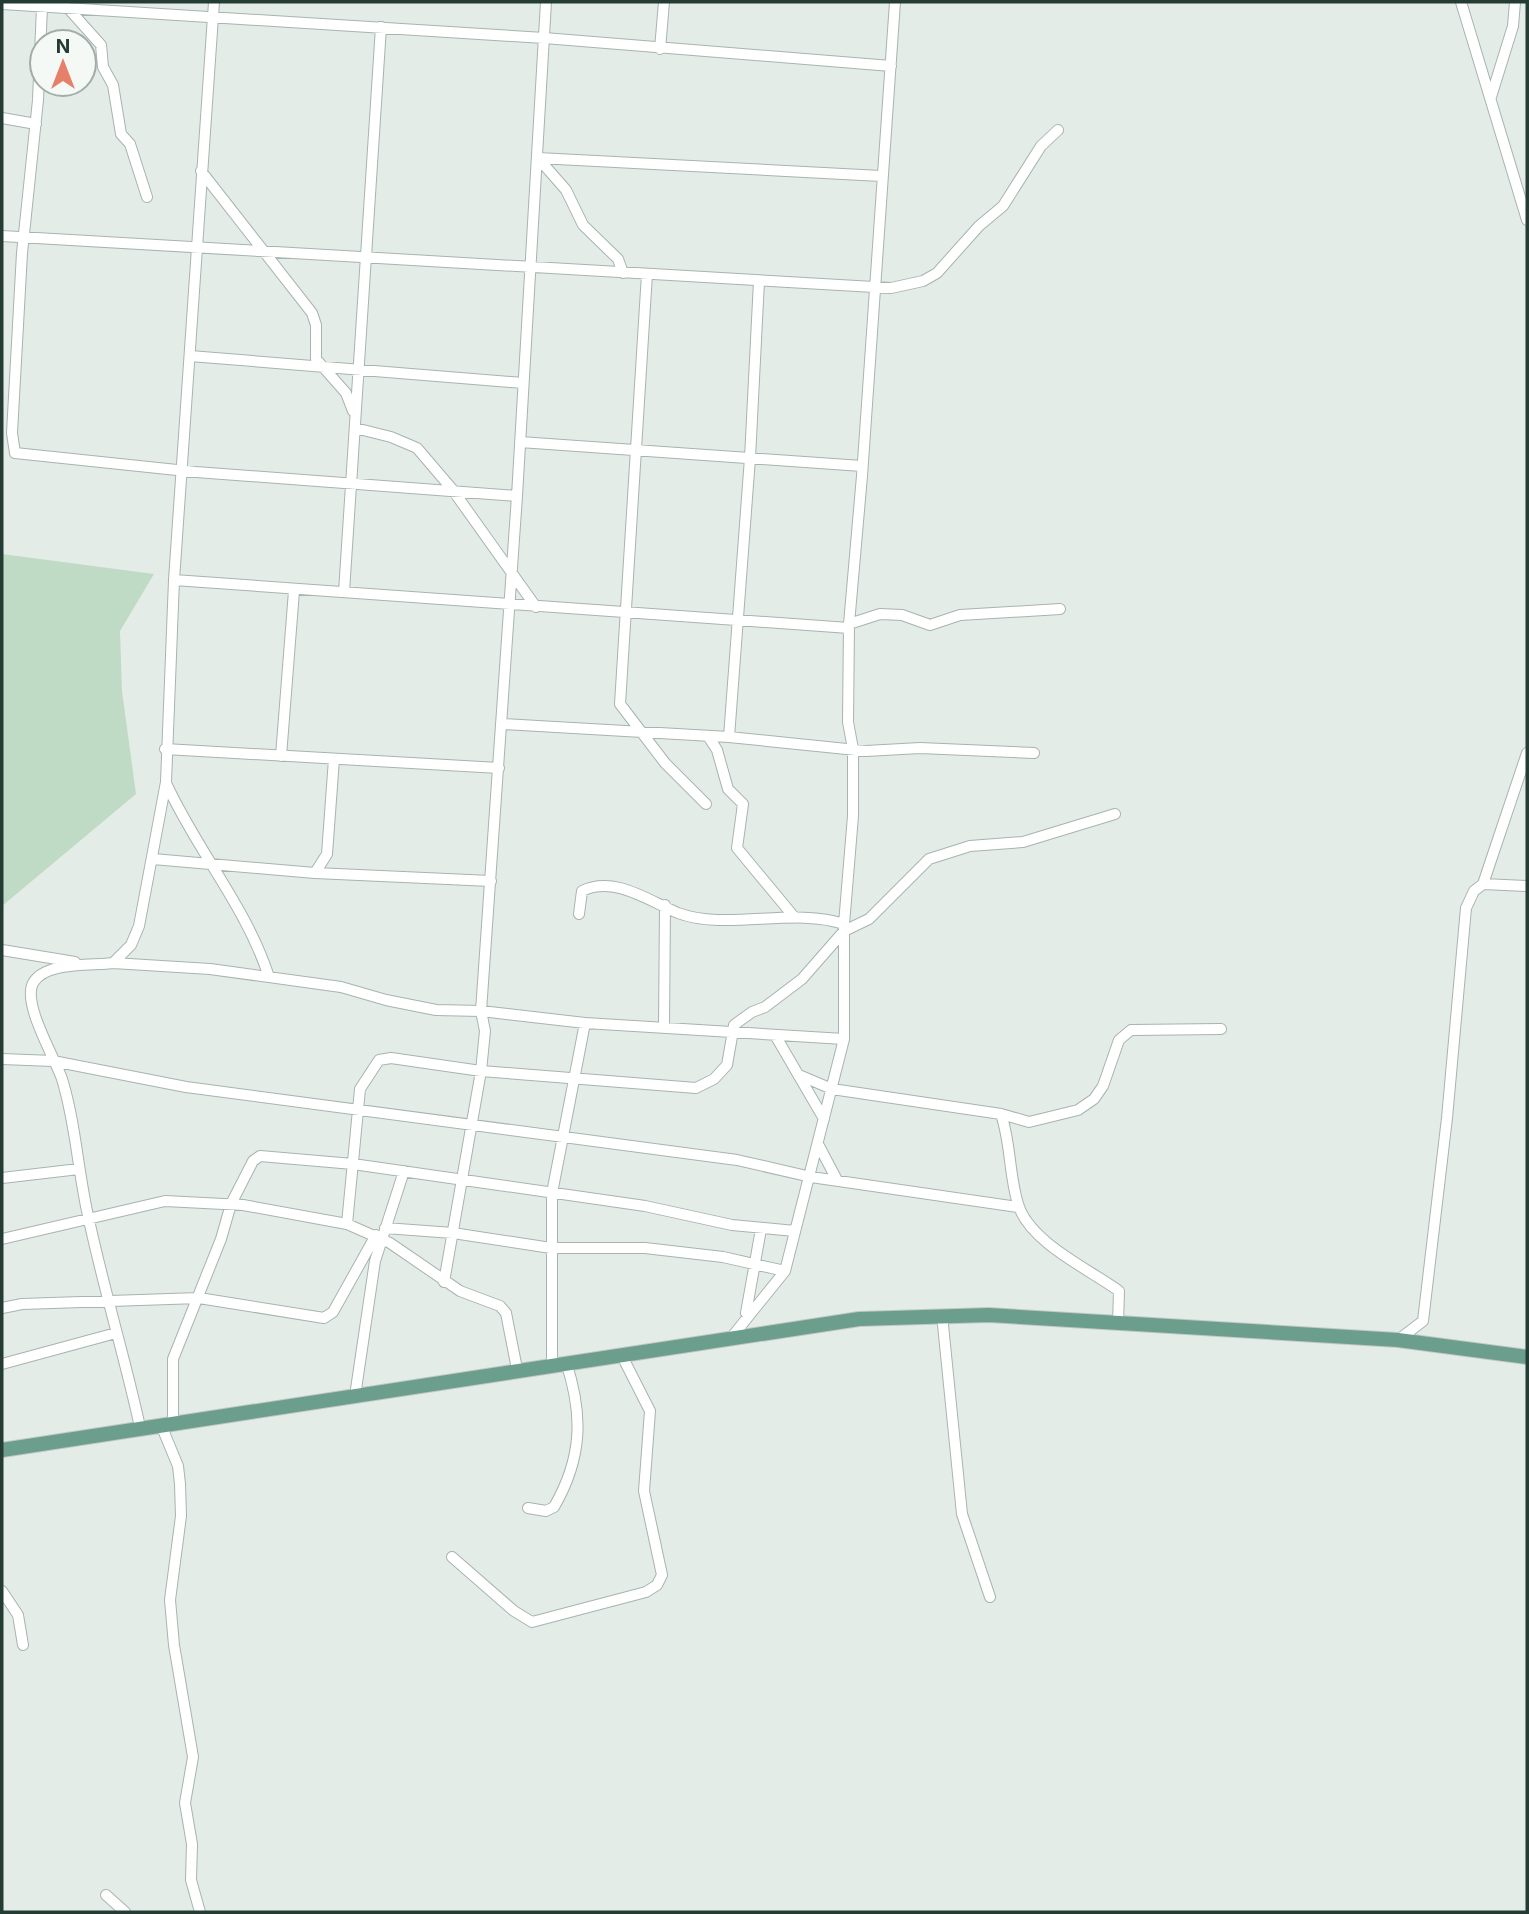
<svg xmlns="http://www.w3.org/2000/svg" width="1529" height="1914" viewBox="0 0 1529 1914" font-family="Inter,sans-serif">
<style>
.green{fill:#bfdbc5}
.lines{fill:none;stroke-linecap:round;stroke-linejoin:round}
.minor-casing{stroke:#a7b4af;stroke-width:12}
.major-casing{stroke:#c2c8c6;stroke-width:16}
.minor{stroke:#fff;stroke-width:10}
.major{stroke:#6c9e8e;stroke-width:14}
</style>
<rect width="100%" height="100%" fill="#e4ece8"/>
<path class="green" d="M2 554 154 574 120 631 122 691 136 794 2 906Z"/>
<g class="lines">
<defs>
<path id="minor" d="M1461 2 1527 220
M2 4 544 38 891 66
M42 7 38 100 22 253 12 433 15 453 196 472 517 496
M67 7 101 45 103 67 113 85 121 134 130 144 147 197
M660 49 664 2
M1491 97 1513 26 1515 2
M2 118 36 124
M201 171 312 313 316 325V359L346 393 353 411
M2 236 891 288 923 281 937 273 979 226 1003 206 1041 146 1058 130
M623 273 618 259 583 225 566 190 538 158 881 176
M647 274 620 704 665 763 706 804
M190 356 523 383
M355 428 391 437 417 448 452 489 536 607
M520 442 862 466
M174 580 849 628
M344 592 381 27
M849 624 880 614 902 615 930 625 960 615 1060 609
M503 724 729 737 866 751 920 748 1034 753
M708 736 717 750 728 789 743 804 737 848 795 918
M729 737 750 458 759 281
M165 749 499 768
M281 756 294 591
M166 783C197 851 246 906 269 977
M153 859 315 873 491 881
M315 873 327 854 334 759
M1483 884 1527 753
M579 914 582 891C614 875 649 901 678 913 725 931 794 907 844 924
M2 950 75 962
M113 963 210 969 341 987 386 1000 436 1010 481 1011 585 1023 844 1039
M664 1026 665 905
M775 1035 824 1119
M2 1059 53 1061 186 1087 737 1160 811 1177 1018 1207
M799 1075 832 1089 1001 1114
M818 1144 837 1180
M2 1178 79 1169
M347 1224 360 1089 379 1060 391 1058 481 1071 696 1088 714 1079 727 1065 734 1025 752 1012 765 1007 802 979 844 931 869 919 929 859 970 846 1023 842 1115 814
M385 1228 453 1233 551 1248H645L723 1257 785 1271
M2 1239 165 1201 243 1205 347 1224 390 1243 460 1291 500 1306 506 1313 517 1369
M444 1282 481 1071 485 1031 481 1011 517 496 546 2
M2 1308 22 1304 199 1298 324 1318 333 1312 376 1235
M746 1313 761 1229
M942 1315 962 1514 990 1597
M1118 1324 1119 1291C1089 1269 1029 1242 1018 1204 1009 1175 1011 1144 1001 1114L1029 1122 1078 1110 1094 1099 1103 1086 1119 1040 1131 1030 1221 1029
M731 1338 785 1271 844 1039V924L853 816V749L848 722 849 624 862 476 895 2
M1398 1340 1423 1321 1447 1118 1466 908 1474 891 1483 884 1527 886
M2 1364 116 1333
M552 1364V1193L585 1023
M355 1396 375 1261 404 1171
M173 1424V1359L221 1239 231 1204 253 1161 260 1156 353 1164 645 1206 732 1225 795 1231
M161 1425 178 1466 180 1484 181 1516 170 1600 174 1645 193 1757 185 1803 192 1844 191 1880 200 1912
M140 1427C125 1358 104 1290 89 1220 78 1174 76 1124 62 1079 55 1058 22 1004 33 983 46 961 93 966 113 963L131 945 139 926 166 782 174 580 214 2
M528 1508 546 1511 554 1507C583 1457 583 1414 566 1362
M452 1557 514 1611 532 1622 646 1592 657 1585 662 1575 644 1491 650 1411 621 1354
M2 1591 18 1615 23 1645
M106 1895 125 1912"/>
<path id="major" d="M2 1450 859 1319 989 1315 1398 1340 1527 1357"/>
</defs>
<use href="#minor" class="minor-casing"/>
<use href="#major" class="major-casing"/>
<use href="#minor" class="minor"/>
<use href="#major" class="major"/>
</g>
<rect width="1529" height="1914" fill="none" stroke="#253c35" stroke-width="7"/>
<g transform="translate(63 63)"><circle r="33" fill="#f4f9f6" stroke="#a1ada9" stroke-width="2"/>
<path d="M0-5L12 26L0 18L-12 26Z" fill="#e68068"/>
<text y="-10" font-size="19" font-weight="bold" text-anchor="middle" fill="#253c35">N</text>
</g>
</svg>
